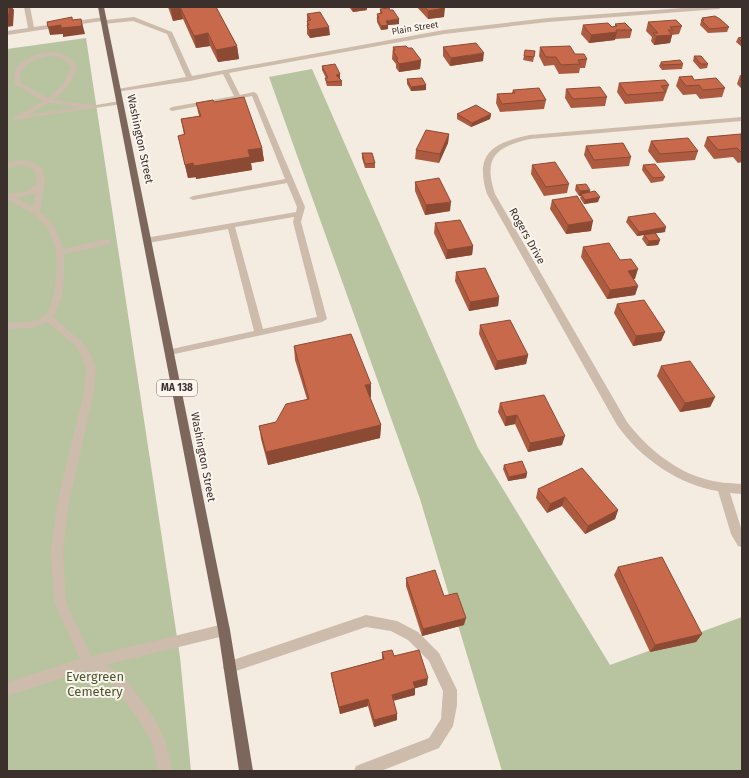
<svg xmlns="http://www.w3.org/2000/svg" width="749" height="778" viewBox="0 0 749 778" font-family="'Fira Sans',sans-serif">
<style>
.green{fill:#b8c4a0}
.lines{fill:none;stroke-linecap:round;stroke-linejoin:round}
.minor{fill:#cdbbac;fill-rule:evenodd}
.major{fill:#7d675c;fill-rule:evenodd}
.wall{fill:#ac5a40}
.shaded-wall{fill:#8c4a34}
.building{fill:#c8694b;stroke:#8c4a34}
.labels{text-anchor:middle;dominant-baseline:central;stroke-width:4;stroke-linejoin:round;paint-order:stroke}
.far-street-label{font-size:9px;fill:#3b302b;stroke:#fbf5ee}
.shield{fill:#fbf5ee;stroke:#756b66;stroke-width:1}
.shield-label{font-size:10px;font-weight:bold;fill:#3b302b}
.street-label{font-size:11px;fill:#3b302b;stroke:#fbf5ee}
.near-park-label{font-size:13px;fill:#4a5a2e;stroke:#fbf5ee}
</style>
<rect width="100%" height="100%" fill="#f4ebe1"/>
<path class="green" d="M86 38 180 657 191 771H7V49Z
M312 69 478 448 610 665 742 617V771H502L420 499 269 77Z"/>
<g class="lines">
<path class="minor" d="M24 7H30L34 27 104 17 106 18V20L134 17 172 32 192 76 444 30 548 18 696 7H722L719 9 548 22 444 34 229 73 240 95 254 92 257 94 305 207 301 222 327 319 322 322 170 355 167 354 165 352 167 350 254 331 228 229 148 243 145 242 144 240 145 238 296 212 297 207 287 183 193 200 189 198 193 196 285 179 252 96 172 111 169 109 172 107 234 96 223 74 190 81 116 92V90L118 89 186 77 167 34 133 21 104 24 102 23V21L7 35V31L28 28ZM294 217 293 222 317 317 263 329 235 227Z
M49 52C62 52 71 56 77 68 72 82 65 91 54 100L96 105 120 101 122 102V104L13 120V118L43 101 16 85C6 65 33 54 49 52ZM49 56C59 56 66 59 71 68L63 84 48 98 21 83C16 67 35 58 49 56ZM49 103 81 107 27 115Z
M742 117V121L530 139C495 147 483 158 495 194L627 422C646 447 675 471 705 479 717 483 730 483 742 484V494L730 493 742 531V547L738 546 731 534 718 491C679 485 640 458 617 425L487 194C474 153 493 143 530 135Z
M24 160 34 163 43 169 45 181 40 212C53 221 59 234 63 249L107 239 111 242 107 245 64 254C65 276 65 298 53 317L82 342 92 357 96 370 94 392 69 503 63 551 66 602 91 656 224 624 228 626 230 630 228 634 224 636 105 665 123 675 152 715 166 742 172 771H158L152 744 142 725 113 685 87 670 7 696V682L80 659 54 602 51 551 57 503 84 392 86 370 82 357 76 346 47 322 32 328 7 329V323C19 322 36 324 45 315 56 304 57 268 56 253 55 244 50 232 45 225 35 213 20 206 7 199V194L26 191 37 184 35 170C25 163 18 165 7 168V163ZM36 193 33 207 16 198Z
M366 615 397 621 418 632 439 653 457 690V705L453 726 439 748 381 771H354L356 766 429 738 441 719 443 691 429 661 408 640 391 631 366 627 230 673 225 672 223 667 225 662 230 661Z"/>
<path class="major" d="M98 7H104L230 630 253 771H239L218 630Z"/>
</g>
<path class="wall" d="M168 7H216L237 46 239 59 218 62 210 46 196 48 183 19 173 21Z
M349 7H367V10L353 12Z
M417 7H444V17L428 19Z
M380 9 390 10 399 19V24L388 25V29L381 30 377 22V14H380Z
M307 14 330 35 310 38 307 34Z
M702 18 729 27 727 32 708 33 700 25Z
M648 22 682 26 679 34 672 35 670 43 654 45 651 41 652 37 646 31Z
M615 24 632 30 630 38 615 39V40L589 43 581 34 583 25 612 27 615 26Z
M742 37V47L736 42 738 38Z
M393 47 408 48 421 60 420 69 399 72 396 68V64L392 59Z
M443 47 483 61 450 66 443 56Z
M540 47 575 54 587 59 585 68H580L579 73 559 74 554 65 544 66 539 56Z
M535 51 533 62 523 60 524 56Z
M694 56 708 64 707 68 700 69 693 61Z
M661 62 683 64 682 69 662 70 659 66Z
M322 66 340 79H339L342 81V86H327L326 83 325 78H326L322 70Z
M740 75H742V89L737 84Z
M679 77 694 80 725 88 722 97 700 99 696 94 683 95 676 86Z
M407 79 426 85V90L411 91 407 84Z
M619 83 669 85 663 101 625 104 617 92Z
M566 89 607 97 605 106 571 108 565 98Z
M513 90 546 100 544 109 500 112 496 103 497 94 512 93Z
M214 102 262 148 264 161 251 163 252 170 196 179V177L188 178 178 136 184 135 181 119 199 116 196 103Z
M457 114H491L490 119 471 127 457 119Z
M449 134 448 143 439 163 415 159 416 150Z
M742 134V162L738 163 733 157 714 159 704 146 707 137Z
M651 141 698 151 695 160 657 163 648 151Z
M586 146 631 157 629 166 592 169 584 155Z
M362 153 375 163V168H365L362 158Z
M532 165 569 184 567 193 544 196 531 174Z
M643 165 665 177 663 181 651 183 642 170Z
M415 182 450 211 425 215 415 191Z
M576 185 590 190V192L598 202 584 204 580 198 581 196H579L575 190Z
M552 200 591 231 566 234 550 209Z
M628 217 665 232 656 233 660 240 658 245 647 246 642 239 644 235 637 236 626 222Z
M435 223 473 246 472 255 446 259 434 233Z
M583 247 620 260 635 279H633L638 286 635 295 607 299 581 257Z
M456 272 499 297 498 306 469 311 455 281Z
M617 304 665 332 661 341 633 346 614 313Z
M480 325 528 355 526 364 495 370 479 334Z
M294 346 371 397 370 398 381 425 380 438 268 465 261 439 259 426 276 422 307 399 295 360Z
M661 366 715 397 710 407 680 412 657 376Z
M500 403 562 445 528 452 515 424 505 426 498 412Z
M504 465 527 473 526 478 508 481 503 469Z
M538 489 618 510 615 519 585 534 562 506 547 513 536 498Z
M618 567 702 634 696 642 650 652 614 575Z
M406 578 444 596 464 625 422 636 406 586Z
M382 652 394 656 427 685 415 688V695L393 701 397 714V720L374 727 368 706 340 714 332 680 331 673 382 659Z"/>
<path class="shaded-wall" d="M9 7H12L14 10 13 26 7 27V14Z
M180 7 183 19 173 21 171 9Z
M359 7H367V10L353 12 352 8Z
M445 8 444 17 428 19V11Z
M72 17 74 27 81 19 85 34 63 37V34L50 35 48 27 72 20Z
M399 19V24L388 25V29L381 30V26L386 21Z
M329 27 330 35 310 38 309 30Z
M617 32 615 40 589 43 591 35Z
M208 33 210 46 196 48 194 36Z
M672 35 670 43 654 45 656 36Z
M237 46 239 59 218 62 216 50Z
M484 53 483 61 450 66 451 58Z
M421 60 420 69 399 72V64Z
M340 74V79H336V75Z
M426 85V90L411 91V87Z
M491 114 490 119 471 127 472 123Z
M449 134 448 143 439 163 440 154Z
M262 148 264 161 251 163 252 170 196 179 194 166 248 150Z
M193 163 196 177 188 178 185 165Z
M590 190 589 194H581V196H579L580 191Z
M600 197 598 202 584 204 585 200Z
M451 202 450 211 425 215 426 205Z
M593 221 591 231 566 234 568 225Z
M666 227 665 232 637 236 639 232Z
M660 240 658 245 647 246 649 241Z
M473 246 472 255 446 259 447 250Z
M638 269 635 279 625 280 628 271Z
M638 286 635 295 607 299 610 290Z
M499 297 498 306 469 311 470 302Z
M665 332 661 341 633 346 636 336Z
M528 355 526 364 495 370 497 361Z
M371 384V397L366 399 365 385Z
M715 397 710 407 680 412 685 403Z
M517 415 515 424 505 426 506 417Z
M381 425 380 438 268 465 266 452Z
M565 436 562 445 528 452 530 443Z
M527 473 526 478 508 481 509 477Z
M565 497 562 506 547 513 550 504Z
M618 510 615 519 585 534 588 526Z
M466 618 464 625 422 636 423 629Z
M702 634 696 642 650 652 655 645Z
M428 678 427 685 413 689V682Z
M415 688V695L391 701 392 695Z
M368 699V706L340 714 339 707Z
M397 714V720L374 727V720Z"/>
<path class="building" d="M7 7H9V14H7Z
M170 7H216L237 46 216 50 208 33 194 36 180 7 171 9Z
M425 7H444L445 8 428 11Z
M389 8 390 10H393L399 19 386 21 388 25 381 26 377 18H379L377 14 382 13 380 9Z
M320 12 329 27 309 30 307 25H309L307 21 311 20 307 14Z
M715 16 720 19 729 27 710 29 701 20H704L702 18Z
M72 17V20L81 19 82 26 61 28V25L48 27 47 22Z
M676 20 682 26 670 27 673 30H668L672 35 656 36 653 33H658L648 22Z
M608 23 612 27 617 26 615 24 625 23 632 30H616L617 32 591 35 583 25Z
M742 37V42L738 38Z
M476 43 484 53 451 58 443 47Z
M406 46 408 48H412L421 60 399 64 396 59H398L393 51 395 50 393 47Z
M570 46 575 54H584L587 59 578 60 580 64 561 65 556 57H546L540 47Z
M525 50 535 51 534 57 524 56Z
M694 56H701L708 64H701Z
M680 60 683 64 663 65 661 62Z
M335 64 340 74 336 75 342 81 327 82 325 78H328L322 66Z
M692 76 694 80 716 78 725 88 703 90 699 85 686 86 679 77Z
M422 78 426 85 411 87 407 79Z
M665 80 669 85 661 86 666 92 627 95 619 83Z
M600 87 607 97 573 99 566 89Z
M539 88 546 100 502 104 497 94 515 93 513 90Z
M244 97 262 148 248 150 250 157 194 166 193 163 185 165 178 136 185 134 181 119 201 116 196 103 213 100 214 102Z
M476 105 491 114 472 123 457 114Z
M426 130 449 134 440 154 416 150Z
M741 134 742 153 737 148 718 150 707 137Z
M688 138 698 151 660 154 651 141Z
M623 143 631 157 594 160 586 146Z
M362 153H372L375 163 365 164Z
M555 162 569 184 546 187 532 165Z
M655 164 665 177 653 178 643 165Z
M439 178 451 202 426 205 415 182Z
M586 184 590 190 580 191 576 185Z
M595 191 600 197 585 200 581 194Z
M577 196 593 221 568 225 552 200Z
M655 213 666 227 639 232 628 217Z
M460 220 473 246 447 250 435 223Z
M655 233 660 240 649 241 644 235Z
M609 243 620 260 631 259 638 269 628 271 638 286 610 290 583 247Z
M485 268 499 297 470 302 456 272Z
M644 300 665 332 636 336 617 304Z
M510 320 528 355 497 361 480 325Z
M351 334 371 384 365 385 381 425 266 452 259 426 276 422 286 404 309 399 294 346Z
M690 361 715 397 685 403 661 366Z
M544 395 565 436 530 443 517 415 506 417 500 403Z
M522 461 527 473 509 477 504 465Z
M582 468 618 510 588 526 565 497 550 504 538 489Z
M662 557 702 634 655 645 618 567Z
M435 570 444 596 457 593 466 618 423 629 406 578Z
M392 650 394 656 419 650 428 678 413 682 415 688 392 695 397 714 374 720 368 699 339 707 331 673 384 659 382 652Z"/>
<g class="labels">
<g class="far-street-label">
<text transform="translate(415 28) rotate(-9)">Plain Street</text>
</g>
<rect class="shield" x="157" y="380" width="40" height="16" rx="3"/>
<g class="shield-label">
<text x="177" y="388">MA 138</text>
</g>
<g class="street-label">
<text transform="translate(140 139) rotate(78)">Washington Street</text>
<text transform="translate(527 236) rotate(61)">Rogers Drive</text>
<text transform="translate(203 457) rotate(79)">Washington Street</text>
</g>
<g class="near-park-label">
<text x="95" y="676">Evergreen<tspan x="95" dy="15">Cemetery</tspan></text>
</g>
</g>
<rect width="749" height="778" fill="none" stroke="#3b302b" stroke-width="16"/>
</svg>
